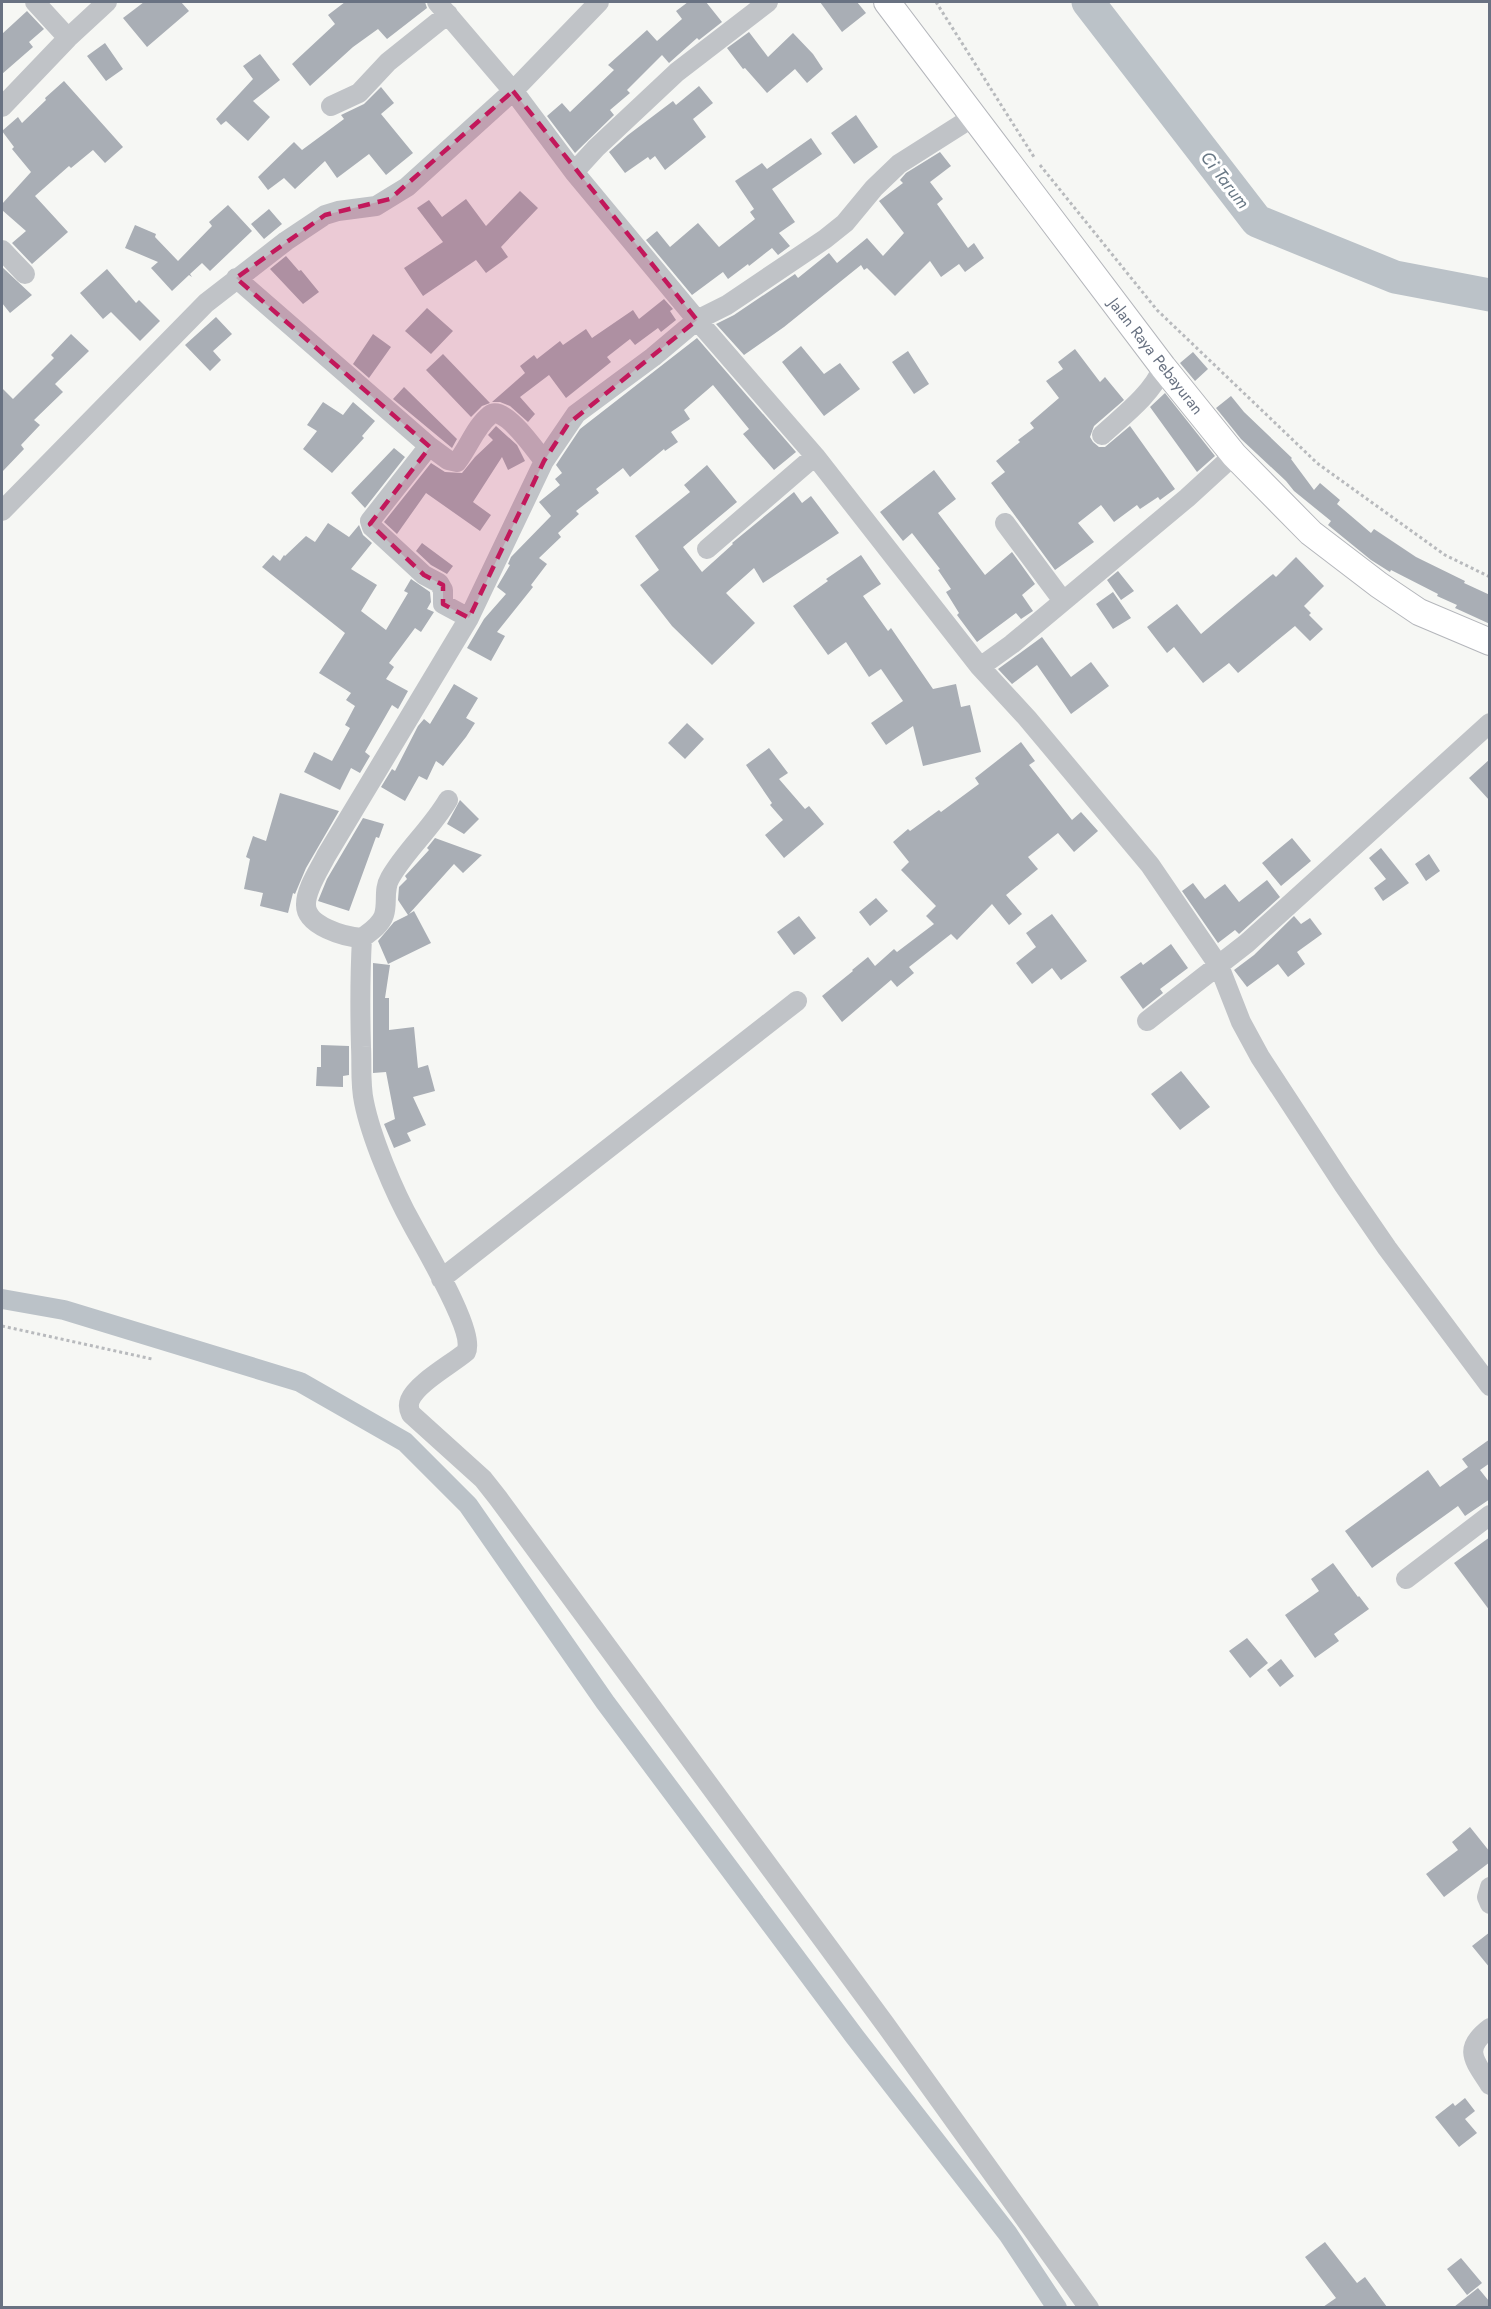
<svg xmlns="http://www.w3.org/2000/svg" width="1491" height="2309" viewBox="0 0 1491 2309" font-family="Jost,sans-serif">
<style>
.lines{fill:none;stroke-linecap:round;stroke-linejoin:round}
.canal{stroke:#bbc2c8;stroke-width:20}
.river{stroke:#bbc2c8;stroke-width:33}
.building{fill:#a9aeb5}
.major-casing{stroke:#b4b6bb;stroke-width:28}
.path{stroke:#b8babd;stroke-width:3;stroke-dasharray:3 3;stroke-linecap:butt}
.minor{stroke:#c0c3c7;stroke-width:20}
.major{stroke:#fff;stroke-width:26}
.marked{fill:#c2185b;fill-opacity:0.2;stroke:#c2185b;stroke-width:4.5;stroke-dasharray:12 8;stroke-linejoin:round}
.labels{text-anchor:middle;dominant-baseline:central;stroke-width:6;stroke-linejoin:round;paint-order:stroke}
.street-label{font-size:16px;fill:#697282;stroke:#fff}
.water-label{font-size:18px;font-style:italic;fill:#697885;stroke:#fff}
</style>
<rect width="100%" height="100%" fill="#f6f7f4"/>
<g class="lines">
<path class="canal" d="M2 1299 64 1310 300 1382 405 1442 468 1505 605 1702 855 2037 1008 2234 1057 2308"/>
<path class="river" d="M1088 2 1257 221 1395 277 1490 295"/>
</g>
<path class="building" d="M144 2H181L189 11 147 47 123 18Z
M345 2H425L427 8 387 39 378 29 353 47 310 86 292 64 335 24 328 15Z
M688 2H706L722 22 699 40 697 38 669 63 662 55 627 90 630 93 610 110 614 115 575 153 547 116 562 103 570 112 614 70 608 65 647 30 657 41 682 19 676 11Z
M820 2H857L866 13 842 32Z
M27 11 44 29 29 42 33 47 2 74V34Z
M749 32 768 57 793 33 813 54 823 69 807 83 795 69 767 93 745 68 743 69 727 48Z
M105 43 123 69 106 81 87 56Z
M260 54 280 80 253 101 270 117 248 141 226 121 221 125 216 119 253 79 243 66Z
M64 81 123 147 105 163 93 150 71 168 69 166 35 196 68 232 32 264 12 243 26 231 2 210V204L31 172 12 149 14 147 2 131 18 117 22 123 46 100 45 98Z
M699 86 713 103 693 119 706 137 665 170 655 156 650 160 648 157 625 173 609 152 628 135 673 101 676 105Z
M381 87 394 103 381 114 413 153 386 175 369 154 337 178 325 161 295 189 284 178 268 190 258 177 294 142 302 150 344 119 341 115 364 104Z
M856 115 878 147 854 164 831 133Z
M811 138 822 154 772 189 795 222 779 233 790 246 778 255 772 248 749 266 748 264 728 279 723 272 692 295 646 240 657 231 670 247 698 223 719 247 755 219 750 212 754 209 735 181 762 163 767 169Z
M940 152 951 166 930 182 943 199 937 204 968 248 974 243 984 258 965 272 959 264 941 277 930 261 895 296 867 268 864 270 861 265 784 327 744 355 716 324 734 315 795 274 798 278 829 253 837 263 867 238 883 256 904 233 879 201 903 183 900 180 906 173Z
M520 191 538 208 501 247 508 257 486 273 476 260 423 296 404 268 443 242 417 208 429 200 442 217 466 199 486 226Z
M228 205 252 231 210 271 202 263 190 274 192 277 189 275 172 291 151 268 158 262 125 248 135 225 156 234 155 237 178 261 212 226 209 222Z
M269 209 282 224 264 239 251 224Z
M286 256 299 271 301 270 319 292 303 304 270 269Z
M2 267 32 295 10 313 2 303Z
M107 269 136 303 139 300 160 321 140 341 111 312 103 319 80 293Z
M664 299 673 309 670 311 676 320 661 332 658 328 635 345 630 339 607 357 611 362 566 398 549 375 520 397 535 414 528 422 510 406 500 402H492L525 373 520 366 534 355 537 359 560 341 563 345 586 329 592 338 633 310 639 319Z
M427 308 453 331 431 354 405 331Z
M216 317 232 334 213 351 221 360 210 371 185 345Z
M71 334 89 351 55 384 63 392 34 420 40 425 21 445 24 449 2 472V388L13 399 54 358 51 355Z
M373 334 391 347 369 378 353 364Z
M697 338 796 452 774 470 743 434 749 429 713 385 684 410 690 419 671 432 678 442 665 451 664 449 630 477 623 468 596 489 599 493 576 511 579 514 558 533 561 537 539 558 547 564 531 585 533 587 497 632 505 636 491 661 467 648 484 619 506 594 497 587 510 565 508 564 511 557 551 516 539 502 560 485 555 479 562 473 556 465 580 429Z
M801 346 824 374 840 363 860 389 824 416 782 362Z
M1075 349 1100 382 1105 377 1124 400 1094 426 1090 437 1093 442 1099 447H1105L1130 426 1175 489 1160 500 1158 497 1140 509 1137 505 1114 522 1101 505 1078 523 1094 542 1055 570 991 483 1005 472 996 461 1020 442 1018 440 1034 428 1030 423 1059 398 1046 381 1063 369 1058 362Z
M908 351 929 384 914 394 892 362Z
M1193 352 1208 369 1195 381 1180 363Z
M443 354 490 403 482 406 471 417 426 370Z
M404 387 457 439 452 448 393 399Z
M1165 393 1215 456 1197 472 1150 407Z
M1231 396 1244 412 1292 458 1291 459 1314 490 1320 483 1340 500 1337 504 1371 533 1374 529 1416 557 1465 581 1464 583 1490 595V624L1455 608 1457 605 1437 596 1438 594 1391 570 1390 572 1371 560 1328 525 1331 521 1294 491 1286 481 1241 439 1216 408Z
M323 402 343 415 353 402 375 421 362 436 364 438 332 473 303 449 317 431 307 425Z
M496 426 517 445 525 461 508 470 502 457 473 502 491 515 480 531 426 493 397 534 384 522 431 463 445 472 462 473 475 457 493 440 488 435Z
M394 448 405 457 365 508 351 493Z
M707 465 737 502 683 547 702 572 733 544 732 543 794 492 802 503 811 496 839 533 763 583 754 568 726 593 755 623 712 665 672 626 640 585 659 570 635 536 690 492 684 485Z
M934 470 956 499 938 513 985 575 1012 552 1035 584 1022 595 1033 611 1021 619 1016 613 977 642 957 615 959 613 946 592 951 589 938 570 940 569 912 533 903 541 880 512Z
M328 523 349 537 359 525 363 535 372 543 351 569 377 585 361 611 386 630 408 593 404 591 411 579 430 592 431 602 427 609 434 612 421 632 415 628 389 663 394 667 386 679 408 691 398 709 392 705 365 752 370 756 360 773 351 768 340 790 304 772 314 752 332 761 350 728 345 725 355 706 346 700 351 693 319 673 345 633 262 567 273 555 280 561 284 555 285 556 306 536 315 542Z
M422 543 453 566 447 574 431 565 416 551Z
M861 555 881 584 863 596 888 631 891 628 933 689 956 684 961 707 970 705 981 752 923 766 913 726 886 745 871 723 903 701 881 669 869 677 846 642 828 655 793 606 828 581 826 579Z
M1296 557 1324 586 1304 606 1311 613 1309 615 1323 629 1310 641 1295 626 1238 673 1229 663 1203 683 1174 647 1167 653 1147 627 1177 604 1201 634 1273 574 1276 577Z
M1118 571 1134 591 1121 600 1107 580Z
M1113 592 1131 618 1113 629 1096 604Z
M1042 637 1071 677 1091 662 1109 686 1071 714 1037 665 1012 684 998 669Z
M454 684 478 698 466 718 475 723 466 737 443 766 436 761 427 780 419 776 405 801 381 787 392 769 395 771 418 726 424 719 430 724Z
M687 723 704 739 685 759 668 743Z
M1021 742 1035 761 1029 765 1072 820 1081 812 1098 831 1074 852 1058 833 1028 857 1038 869 1006 895 1022 914 1009 925 992 904 957 940 951 934 909 967 914 973 897 987 891 980 842 1022 822 996 853 971 852 970 868 957 875 966 894 949 897 952 934 924 926 916 936 906 901 870 909 862 893 842 908 829 910 831 939 810 941 812 979 784 975 778Z
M769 748 788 773 779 779 805 809 809 806 824 824 784 858 765 835 783 820 770 805 772 803 746 765Z
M1490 759V801L1469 778Z
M280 793 339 811 306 868 295 894 293 893 288 913 260 906 263 893 244 889 250 859 246 857 253 836 266 841Z
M460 800 479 819 464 834 447 824Z
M363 818 384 824 379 838 376 837 349 911 318 901 327 879Z
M435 838 482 855 463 873 454 864 409 914 414 911 431 943 388 964 378 941 394 922 408 915 398 900 399 887 407 879 405 876 429 850 427 848Z
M1292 838 1311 861 1281 886 1262 863Z
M1381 848 1409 883 1383 901 1374 888 1386 879 1369 858Z
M1429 854 1440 871 1426 881 1415 864Z
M1267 880 1280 897 1239 934 1235 930 1218 943 1182 891 1193 883 1205 899 1225 884 1239 902Z
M876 898 888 911 870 926 859 912Z
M1052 914 1087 961 1061 980 1052 968 1032 984 1016 963 1036 947 1026 933Z
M799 916 816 938 794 955 777 932Z
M1294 916 1301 924 1310 918 1322 934 1297 952 1305 964 1288 977 1278 964 1247 987 1234 970 1254 955Z
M1171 944 1188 968 1160 989 1163 993 1143 1009 1120 977 1141 962 1143 965Z
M373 963 390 965 385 998H389V1030L414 1027 418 1068 428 1065 435 1091 413 1097 426 1125 407 1133 411 1141 394 1148 384 1124 395 1119 386 1072 373 1073Z
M321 1045 349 1046V1075L343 1076V1087L316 1086 317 1067H321Z
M1181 1071 1210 1107 1180 1130 1151 1094Z
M1490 1439V1463L1480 1470 1490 1483V1499L1465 1516 1458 1506 1372 1568 1345 1531 1428 1470 1440 1487 1468 1467 1462 1459Z
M1490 1537V1611L1454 1563Z
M1333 1563 1358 1597 1359 1596 1369 1609 1334 1634 1339 1641 1315 1658 1285 1615 1319 1591 1311 1579Z
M1247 1638 1268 1663 1250 1678 1229 1651Z
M1281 1659 1294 1676 1280 1687 1267 1670Z
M1470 1827 1490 1852V1862L1444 1897 1426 1874 1458 1850 1452 1842Z
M1490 1932V1968L1472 1946Z
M1465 2098 1475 2111 1465 2119 1477 2133 1459 2147 1435 2117 1453 2103 1455 2106Z
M1325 2242 1357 2283 1365 2277 1387 2307H1323L1336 2298 1305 2257Z
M1461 2258 1482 2283 1467 2295 1447 2269Z
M1478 2288 1490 2302V2307H1454Z"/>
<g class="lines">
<defs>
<path id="major" d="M887 2 1163 367 1234 455 1311 533 1379 585 1419 612 1490 642"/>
</defs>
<use href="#major" class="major-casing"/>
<path class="path" d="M936 2 1034 157
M1040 165 1157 310 1317 463 1445 555 1490 577
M2 1326 152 1359"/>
<path class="minor" d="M35 2 68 38
M437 2 518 97 574 172 697 320 815 456 980 667 1027 718 1150 865 1219 966 1241 1022 1260 1057 1343 1184 1387 1248 1490 1386
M331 106 359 93 388 62 448 14
M2 107 68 38 107 2
M973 117 899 164 874 188 845 223 825 239 727 305 697 320 653 357 576 414 544 461 469 618 326 856C319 870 306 889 306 904 305 926 345 937 362 938 360 975 360 1011 361 1047 362 1065 360 1084 364 1102 371 1137 394 1192 412 1224 423 1245 476 1332 466 1352 452 1364 417 1383 410 1400 408 1405 409 1410 411 1414L483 1479 498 1498 885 2024 1089 2308
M574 172 596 148 677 72 768 2
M2 250 25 274
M236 278 429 446
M1102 435C1124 415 1152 394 1163 367
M2 511 206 303 286 241 325 215 338 211 376 206 407 187 513 91 599 2
M1005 523 1063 601
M707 549 815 456
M469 618 443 604V590L439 583 424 575 372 527 370 521 429 446 448 460 457 462C469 447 475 427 490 415 504 404 536 451 544 461
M980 667 1012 644 1187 498 1234 455
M362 938C370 932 381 925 384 915 388 902 383 890 390 878 406 850 431 829 448 800
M1147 1021 1247 943 1490 723
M441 1279 797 1001
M1406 1579 1490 1515
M1490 1887 1487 1897 1490 1904
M1490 2028C1462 2049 1474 2060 1490 2085"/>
<use href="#major" class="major"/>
</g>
<path class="marked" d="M513 91 697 320 568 424 544 461 469 618 443 604V585L424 575 370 524 430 447 236 278 325 215 390 199Z"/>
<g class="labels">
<g class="street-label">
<text transform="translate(1156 356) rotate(52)">Jalan Raya Pebayuran</text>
</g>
<g class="water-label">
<text transform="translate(1225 180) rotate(52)">Ci Tarum</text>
</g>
</g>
<rect width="1491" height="2309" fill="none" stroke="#697282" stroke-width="6"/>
</svg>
